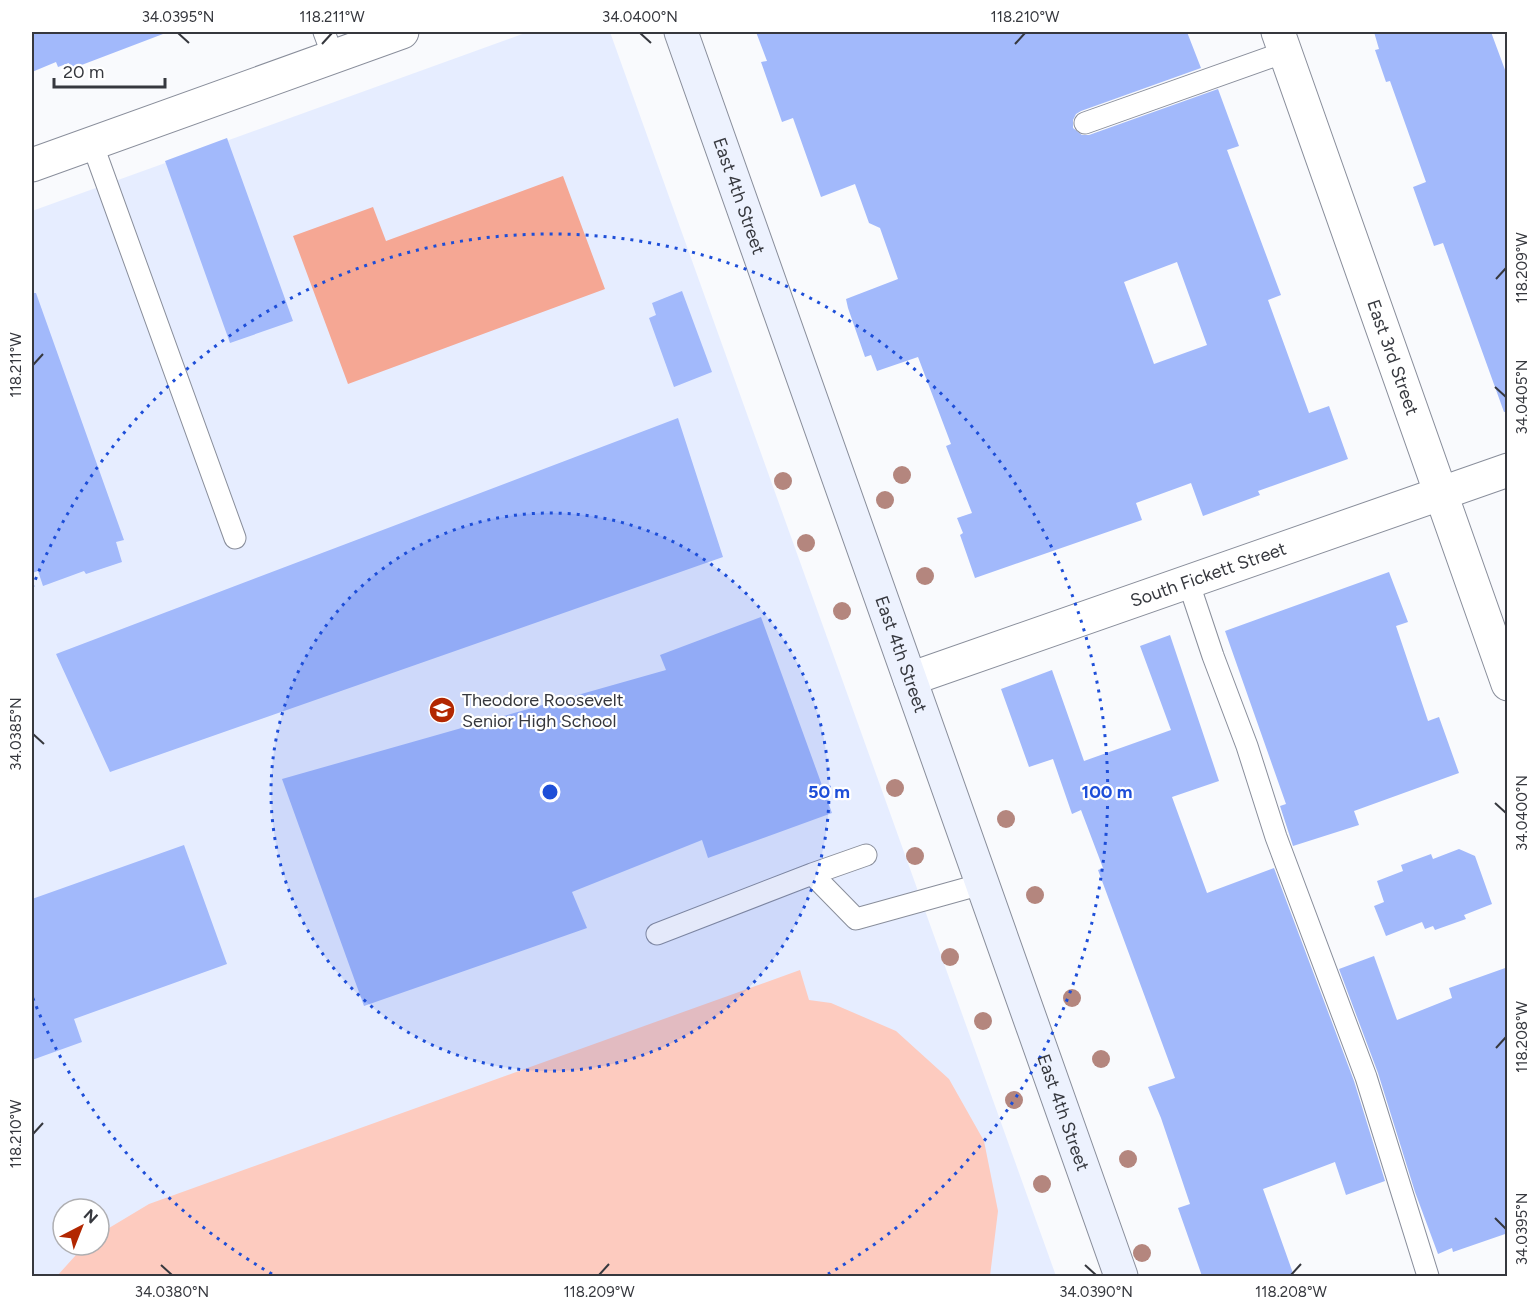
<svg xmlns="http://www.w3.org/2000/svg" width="1539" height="1308" viewBox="0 0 1539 1308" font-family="Figtree,sans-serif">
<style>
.built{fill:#e6edff;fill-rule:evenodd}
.green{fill:#fdcbbf}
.water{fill:#f5a794}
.building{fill:#a2b9fb;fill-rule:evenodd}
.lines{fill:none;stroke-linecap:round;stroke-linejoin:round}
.lane-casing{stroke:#898e9b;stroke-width:23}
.street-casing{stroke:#898e9b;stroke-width:35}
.secondary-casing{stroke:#898e9b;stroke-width:35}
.lane{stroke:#fff;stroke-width:21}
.street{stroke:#fff;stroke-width:33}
.secondary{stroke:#edf2fe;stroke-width:33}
.tree{fill:#b4867e}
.ticks{fill:none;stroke:#36383e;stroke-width:2}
.ring{fill:none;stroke:#1d4ed8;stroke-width:3;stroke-dasharray:3 6}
.labels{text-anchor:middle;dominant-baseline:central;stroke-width:4.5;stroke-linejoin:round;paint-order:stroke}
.street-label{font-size:18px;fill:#36383e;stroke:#fff}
.poi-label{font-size:18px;fill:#36383e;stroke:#fff;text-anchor:start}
.centre{fill:#1d4ed8;stroke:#fff;stroke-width:3}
.ring-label{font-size:18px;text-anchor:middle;font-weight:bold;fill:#1d4ed8;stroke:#fff;stroke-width:4.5;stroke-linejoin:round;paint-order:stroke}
.neatline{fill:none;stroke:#36383e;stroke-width:2}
.ticks-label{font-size:15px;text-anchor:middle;fill:#36383e}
</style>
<rect width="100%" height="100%" fill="#f9fafd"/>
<path class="built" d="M528 32H610L1056 1276H32V211ZM63 1209H99V1245H63Z"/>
<path class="green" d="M800 970 809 1000 831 1003 896 1031 949 1079 984 1141 998 1211 990 1276H57L85 1245H99V1234L149 1204Z"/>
<path class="water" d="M563 176 605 289 348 384 293 236 373 207 386 241Z"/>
<path class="building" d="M32 32H163V34L71 69 69 63 58 67 56 62 32 72Z
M756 32H1187L1201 68 1081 111 1076 114 1073 120V128L1082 135H1089L1218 89 1239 146 1227 150 1281 295 1268 300 1309 413 1329 406 1348 459 1258 491 1260 495 1203 516 1191 483 1136 503 1142 520 975 578 960 535 963 533 957 518 972 513 946 446 951 444 918 357 877 371 871 355 865 357 848 308 846 299 898 279 880 228 869 223 855 184 821 197 793 118 782 122 761 62 767 61ZM1177 262 1207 345 1154 364 1124 282Z
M1374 32H1491L1508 78V411L1504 412 1443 243 1434 246 1413 187 1426 182 1390 81 1386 82 1375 50 1379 49Z
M227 138 293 321 230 343 165 161Z
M682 291 712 372 674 387 649 318 656 315 652 303Z
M32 293H36L124 540 116 542 122 562 86 574 84 571 43 586 38 571 32 573Z
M678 418 723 557 110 772 56 654Z
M1389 572 1408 622 1396 626 1428 721 1439 717 1459 773 1354 811 1359 825 1293 846 1280 806 1286 804 1225 631Z
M761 617 832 813 708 858 702 840 572 892 587 928 364 1006 282 779 666 670 660 655Z
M1170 635 1219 781 1172 797 1207 893 1274 868 1354 1081 1385 1181 1346 1195 1335 1162 1263 1189 1294 1276H1202L1178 1208 1190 1204 1161 1118 1148 1087 1175 1078 1098 870 1103 868 1081 810 1072 814 1053 759 1029 767 1001 689 1052 670 1084 761 1171 730 1140 646Z
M184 845 227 964 74 1019 82 1042 32 1060V899Z
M1459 849 1475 856 1492 904 1464 915 1466 919 1435 930 1433 926 1425 929 1422 922 1386 936 1374 906 1384 902 1377 881 1403 871 1401 865 1431 854 1433 859Z
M1374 956 1397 1020 1452 998 1449 988 1508 967V1233L1453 1252 1452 1248 1438 1254 1415 1192 1378 1073 1339 969Z"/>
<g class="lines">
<defs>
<path id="lane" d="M324 32 333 56
M1085 123 1285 52
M92 143 235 538
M1188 581 1213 656 1247 746 1276 837 1366 1077 1428 1276
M812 874 866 855
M657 934 812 874 856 919 982 884"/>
<g id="street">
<path id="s1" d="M1278 32 1508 684"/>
<path d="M32 165 402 32"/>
<path id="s2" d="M910 679 1508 470"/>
</g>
<g id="secondary">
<path id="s3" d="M681 32 1121 1276"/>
</g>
</defs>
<use href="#lane" class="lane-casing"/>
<use href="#street" class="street-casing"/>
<use href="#secondary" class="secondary-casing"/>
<use href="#lane" class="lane"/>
<use href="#street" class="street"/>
<use href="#secondary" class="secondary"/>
</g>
<g class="tree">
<circle cx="902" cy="475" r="9"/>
<circle cx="783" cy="481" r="9"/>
<circle cx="885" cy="500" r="9"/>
<circle cx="806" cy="543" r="9"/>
<circle cx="925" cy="576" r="9"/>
<circle cx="842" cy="611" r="9"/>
<circle cx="895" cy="788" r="9"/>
<circle cx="1006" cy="819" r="9"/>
<circle cx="915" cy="856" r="9"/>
<circle cx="1035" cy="895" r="9"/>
<circle cx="950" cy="957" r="9"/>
<circle cx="1072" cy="998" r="9"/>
<circle cx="983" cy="1021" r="9"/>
<circle cx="1101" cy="1059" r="9"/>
<circle cx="1014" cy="1100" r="9"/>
<circle cx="1128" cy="1159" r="9"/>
<circle cx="1042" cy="1184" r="9"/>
<circle cx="1142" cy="1253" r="9"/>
</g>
<path class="ticks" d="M178 33 189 43M640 33 651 43M322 44 332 33M1015 44 1025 33M1496 279 1506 268M33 365 43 354M1495 387 1506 397M33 734 44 744M1495 803 1506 813M1496 1048 1506 1037M33 1134 43 1123M1495 1218 1506 1229M161 1265 172 1275M1085 1265 1096 1275M599 1275 609 1264M1291 1275 1301 1264"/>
<circle cx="550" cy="792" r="279" fill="#1d4ed8" fill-opacity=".12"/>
<g class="ring">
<circle cx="550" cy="792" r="279"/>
<path d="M272 1274A557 557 0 0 1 32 996M32 588A557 557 0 1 1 828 1274"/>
</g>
<defs>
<symbol id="school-disc" viewBox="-11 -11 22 22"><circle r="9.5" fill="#b22701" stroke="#fff"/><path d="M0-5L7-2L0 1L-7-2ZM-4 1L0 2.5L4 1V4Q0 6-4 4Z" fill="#fff"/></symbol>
</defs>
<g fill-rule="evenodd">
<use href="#school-disc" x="427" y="695" width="30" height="30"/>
</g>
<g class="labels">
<g class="street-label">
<text stroke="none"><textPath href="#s3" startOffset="174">East 4th Street</textPath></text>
<text stroke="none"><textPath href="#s1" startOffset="345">East 3rd Street</textPath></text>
<text stroke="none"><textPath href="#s2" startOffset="316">South Fickett Street</textPath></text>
<text stroke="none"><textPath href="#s3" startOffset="660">East 4th Street</textPath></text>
<text stroke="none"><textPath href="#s3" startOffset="1146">East 4th Street</textPath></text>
</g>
<g class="poi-label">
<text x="462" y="700">Theodore Roosevelt<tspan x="462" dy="21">Senior High School</tspan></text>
</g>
</g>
<circle cx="550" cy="792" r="9" class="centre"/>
<g class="ring-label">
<text x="829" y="798">50 m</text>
<text x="1107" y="798">100 m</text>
</g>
<rect width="1539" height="1308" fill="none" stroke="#ffffff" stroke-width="66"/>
<g transform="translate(81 1227) rotate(42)"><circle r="28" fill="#ffffff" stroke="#afafb2" stroke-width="1.5"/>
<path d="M0-4.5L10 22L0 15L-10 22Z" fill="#b22701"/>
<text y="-9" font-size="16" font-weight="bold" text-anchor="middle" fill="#36383e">N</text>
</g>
<path d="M54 78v9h111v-9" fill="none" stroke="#36383e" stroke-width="3"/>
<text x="63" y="78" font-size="18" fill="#36383e" stroke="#ffffff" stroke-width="4.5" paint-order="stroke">20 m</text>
<rect x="33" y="33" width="1473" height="1242" class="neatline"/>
<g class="ticks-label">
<text x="178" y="22">34.0395°N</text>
<text x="332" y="22">118.211°W</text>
<text x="640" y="22">34.0400°N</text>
<text x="1025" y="22">118.210°W</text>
<text transform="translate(1522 268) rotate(-90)" y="5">118.209°W</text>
<text transform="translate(16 365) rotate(-90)" y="5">118.211°W</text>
<text transform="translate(1522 397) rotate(-90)" y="5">34.0405°N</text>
<text transform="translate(16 734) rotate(-90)" y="5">34.0385°N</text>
<text transform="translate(1522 813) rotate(-90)" y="5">34.0400°N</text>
<text transform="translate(1522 1037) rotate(-90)" y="5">118.208°W</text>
<text transform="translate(16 1134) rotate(-90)" y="5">118.210°W</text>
<text transform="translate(1522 1229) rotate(-90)" y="5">34.0395°N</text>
<text x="172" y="1297">34.0380°N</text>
<text x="599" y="1297">118.209°W</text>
<text x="1096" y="1297">34.0390°N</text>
<text x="1291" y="1297">118.208°W</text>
</g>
</svg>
